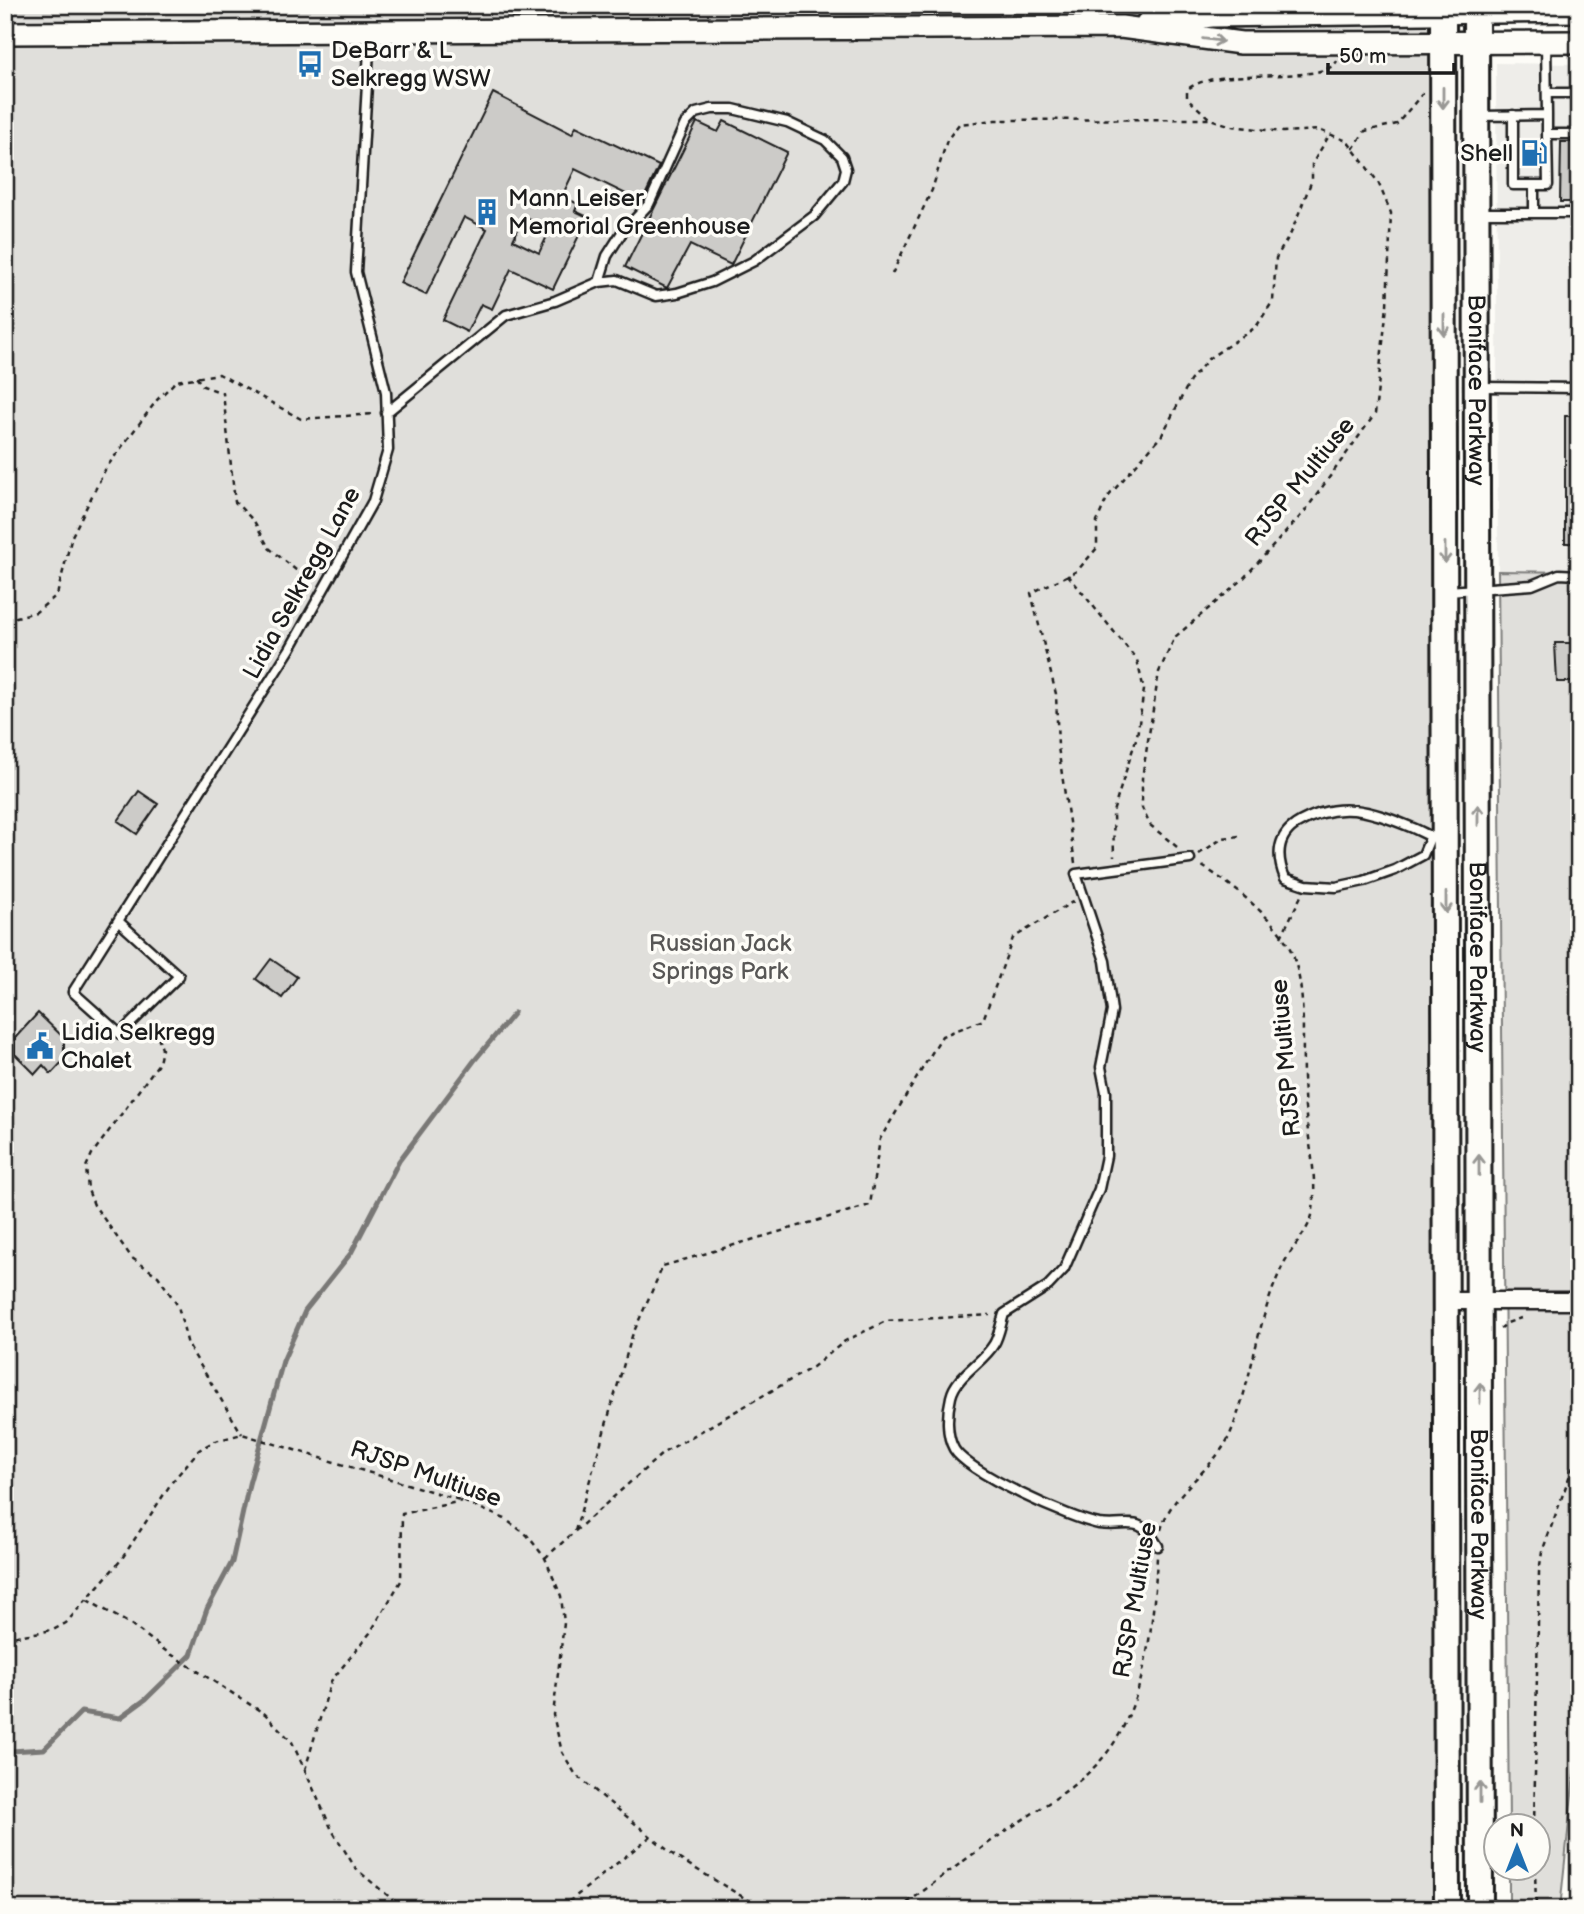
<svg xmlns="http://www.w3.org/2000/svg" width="1584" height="1914" viewBox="0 0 1584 1914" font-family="'Balsamiq Sans',sans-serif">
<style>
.built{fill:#eeede9}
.green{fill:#e0dfdb;stroke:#7e7e7c;stroke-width:2}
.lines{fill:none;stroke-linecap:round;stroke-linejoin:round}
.stream{stroke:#797876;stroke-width:5}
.building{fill:#cccbc8;stroke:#1c1c1c;stroke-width:2;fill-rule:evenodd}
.lane-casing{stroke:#1c1c1c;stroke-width:13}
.street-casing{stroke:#1c1c1c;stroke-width:21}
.secondary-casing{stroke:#1c1c1c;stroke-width:26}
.primary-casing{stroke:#1c1c1c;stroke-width:30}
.path{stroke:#1c1c1c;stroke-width:2.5;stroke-dasharray:5 5;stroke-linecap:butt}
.lane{stroke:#fdfcf7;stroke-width:8}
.street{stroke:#fdfcf7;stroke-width:16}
.secondary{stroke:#fdfcf7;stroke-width:21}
.primary{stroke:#fdfcf7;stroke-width:24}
.oneway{stroke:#989794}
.labels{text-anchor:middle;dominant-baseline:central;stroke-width:7;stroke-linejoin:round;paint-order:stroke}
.poi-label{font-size:24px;fill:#1c1c1c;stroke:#fdfcf7;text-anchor:start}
.street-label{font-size:24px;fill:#1c1c1c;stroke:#fdfcf7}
.park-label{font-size:24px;fill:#575655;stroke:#fdfcf7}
</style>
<rect width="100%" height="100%" fill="#fdfcf7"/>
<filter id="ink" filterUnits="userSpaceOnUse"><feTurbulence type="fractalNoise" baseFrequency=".0143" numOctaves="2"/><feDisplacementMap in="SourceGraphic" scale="14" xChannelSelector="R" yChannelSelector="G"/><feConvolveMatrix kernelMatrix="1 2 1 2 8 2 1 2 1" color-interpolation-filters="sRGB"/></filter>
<g filter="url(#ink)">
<path class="built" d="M1496 63 1579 64V572L1498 571Z"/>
<path class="green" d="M5 5H1436L1435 1909H5Z
M1498 571 1579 572V1726L1560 1909H1509V1869L1538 1868V1826H1509Z"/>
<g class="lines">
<path class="stream" d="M5 1747 11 1751 44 1749 81 1712 120 1718 146 1699 191 1655 207 1609 232 1562 249 1484 283 1361 305 1311 351 1253 399 1161 474 1061 514 1013"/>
</g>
<path class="building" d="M493 93 572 134 576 126 659 166 642 202 575 169 562 196 578 204 575 211 588 217 553 289 511 269 492 309 481 304 467 332 443 320 487 229 464 217 426 295 400 283ZM524 217 550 230 539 253 513 240Z
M724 121 787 152 731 265 690 245 667 288 625 267 697 122 718 132Z
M1561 142H1579V202H1560Z
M1565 416H1579V543H1565Z
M1555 643H1579V682H1557Z
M139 791 158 804 137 834 118 821Z
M271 959 297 977 282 998 256 979Z
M38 1013 64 1038V1060L51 1074 43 1065 35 1074 15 1054V1038Z"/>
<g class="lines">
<defs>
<path id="lane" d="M1547 93H1579
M1513 115V185H1548L1547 134
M1547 115V134H1579
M1479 116 1547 115 1546 42
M1479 213H1579
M1534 213V185
M1480 387 1579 388
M386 413 506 315 555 301 599 282 617 280 656 296 677 293 712 282 754 261 814 216 843 181 846 169 842 157 825 140 787 122 733 109H712L696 113 685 124 649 204 621 234 607 256 599 282
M1448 591 1532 585 1559 574 1579 575
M1430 838 1423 855 1395 870 1364 881 1336 887 1306 885 1285 878C1277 859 1276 838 1295 825 1337 799 1370 810 1413 828 1425 833 1430 838 1443 838
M118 921 179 976 120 1034 73 992 290 649 373 501 388 450 386 392 356 272 370 33
M1158 1546C1139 1513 1129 1528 1099 1524 1071 1519 968 1473 954 1449 946 1435 947 1413 951 1397 956 1375 983 1363 994 1344 999 1336 1001 1323 1004 1314L1048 1286 1064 1269 1099 1189 1106 1156V1092L1101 1067 1112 1011 1105 961 1076 874 1190 859"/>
<path id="street" d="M1447 1301H1579"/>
<path id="secondary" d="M1147 23 1212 16 1579 11
M5 33 1121 27 1241 43 1579 42"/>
<g id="primary">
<path d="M1443 5 1447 1909"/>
<path id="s1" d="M1476 5 1480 1909"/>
</g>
</defs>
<use href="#lane" class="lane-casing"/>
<use href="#street" class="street-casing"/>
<use href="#secondary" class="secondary-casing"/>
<use href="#primary" class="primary-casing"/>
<path class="path" d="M1353 149 1365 131 1397 124 1423 93
M892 274 932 190 947 140 959 124 995 120 1210 119
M196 377 203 386 223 393 235 502 254 521 269 548 296 570 311 576
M1068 575 1137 660 1144 690 1137 736 1113 812 1114 857
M5 620 36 612 57 595 72 536 106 468 157 400 176 381 219 374 301 419 374 414
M1177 847 1150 825 1142 808V778L1159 672 1175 637 1241 581 1305 511 1375 414 1387 306 1391 213 1378 182 1347 141 1319 130 1283 132 1232 126 1210 119 1187 98V90C1214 64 1322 87 1337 61
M1199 854 1223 838 1240 836
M1075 863 1058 747 1056 694 1031 593 1077 571 1097 548V521L1107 498 1162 435 1190 381 1208 359 1256 327 1273 301 1276 258 1291 233 1312 180V164L1330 134
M1281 937 1301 896
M158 1036 162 1049 159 1063 92 1154 86 1167 88 1190 94 1205 132 1258 158 1276 178 1306 188 1345 242 1434
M1500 1329 1507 1323 1521 1318
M1161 1530C1171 1490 1216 1470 1231 1432 1253 1378 1257 1318 1283 1265 1291 1248 1311 1229 1313 1210 1318 1170 1306 1134 1304 1095 1300 1050 1309 996 1292 953 1279 921 1230 883 1202 866
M575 1531 632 1336 663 1266 870 1205 880 1139 942 1036 983 1020 1013 938 1074 901
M545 1558 663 1453 813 1367 845 1341 886 1321 990 1315
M87 1600 132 1625 166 1651 265 1714 292 1742 332 1830 356 1869 404 1909
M5 1638 53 1630 66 1623 121 1560 172 1482 199 1450 215 1441 242 1434 463 1501 505 1519 527 1535 545 1558 561 1596 564 1623 553 1715 562 1752 576 1775 676 1857 753 1903 770 1909
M305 1770 331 1681 370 1633 401 1581 402 1514 462 1501
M1534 1826 1539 1572 1542 1552 1579 1450
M1535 1868 1536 1909
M550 1909 571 1900 651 1836
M899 1909C934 1883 968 1857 1003 1833 1045 1803 1094 1781 1120 1733 1148 1682 1154 1614 1157 1557"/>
<use href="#lane" class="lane"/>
<use href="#street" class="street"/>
<use href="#secondary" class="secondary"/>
<use href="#primary" class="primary"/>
</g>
<defs><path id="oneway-shaft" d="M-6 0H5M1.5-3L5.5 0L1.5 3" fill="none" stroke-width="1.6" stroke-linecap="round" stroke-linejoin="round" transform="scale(1.75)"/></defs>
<g class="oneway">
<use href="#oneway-shaft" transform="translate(1213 40) rotate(8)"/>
<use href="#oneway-shaft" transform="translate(1443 98) rotate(90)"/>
<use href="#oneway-shaft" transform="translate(1444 325) rotate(90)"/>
<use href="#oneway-shaft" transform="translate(1445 553) rotate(90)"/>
<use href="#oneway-shaft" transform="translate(1478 815) rotate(-90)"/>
<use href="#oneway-shaft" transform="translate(1446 903) rotate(90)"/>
<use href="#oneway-shaft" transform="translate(1479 1165) rotate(-90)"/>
<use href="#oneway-shaft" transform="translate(1480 1393) rotate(-90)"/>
<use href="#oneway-shaft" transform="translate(1480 1792) rotate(-90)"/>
</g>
</g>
<defs>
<symbol id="bus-bare" viewBox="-9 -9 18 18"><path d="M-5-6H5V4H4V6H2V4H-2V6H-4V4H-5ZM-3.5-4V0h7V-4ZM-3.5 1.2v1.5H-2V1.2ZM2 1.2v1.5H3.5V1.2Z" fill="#1f6fb2" stroke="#fdfcf7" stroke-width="2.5" paint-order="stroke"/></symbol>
<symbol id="fuel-bare" viewBox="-9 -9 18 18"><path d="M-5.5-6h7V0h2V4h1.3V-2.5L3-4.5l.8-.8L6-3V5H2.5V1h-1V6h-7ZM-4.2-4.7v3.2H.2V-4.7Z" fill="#1f6fb2" stroke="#fdfcf7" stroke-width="2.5" paint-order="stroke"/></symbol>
<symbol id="building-bare" viewBox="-9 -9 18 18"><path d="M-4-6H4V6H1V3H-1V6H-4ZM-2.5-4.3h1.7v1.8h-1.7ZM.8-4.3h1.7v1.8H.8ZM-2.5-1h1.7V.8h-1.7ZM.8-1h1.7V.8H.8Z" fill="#1f6fb2" stroke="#fdfcf7" stroke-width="2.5" paint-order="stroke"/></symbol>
<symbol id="civic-bare" viewBox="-9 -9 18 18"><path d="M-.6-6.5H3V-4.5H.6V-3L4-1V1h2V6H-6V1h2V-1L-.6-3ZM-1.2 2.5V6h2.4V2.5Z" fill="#1f6fb2" stroke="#fdfcf7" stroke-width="2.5" paint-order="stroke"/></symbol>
</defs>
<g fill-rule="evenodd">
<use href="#bus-bare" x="291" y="45" width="38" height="38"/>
<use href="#fuel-bare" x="1515" y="134" width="38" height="38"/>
<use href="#building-bare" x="468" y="193" width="38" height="38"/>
<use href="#civic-bare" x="21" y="1027" width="38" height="38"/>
</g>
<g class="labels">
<g class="poi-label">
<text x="331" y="50">DeBarr &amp; L<tspan x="331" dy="28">Selkregg WSW</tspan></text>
<text x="1513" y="153" text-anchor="end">Shell</text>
<text x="508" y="198">Mann Leiser<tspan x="508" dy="28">Memorial Greenhouse</tspan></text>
<text x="61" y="1032">Lidia Selkregg<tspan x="61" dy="28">Chalet</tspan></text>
</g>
<g class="street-label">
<text stroke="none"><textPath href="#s1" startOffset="385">Boniface Parkway</textPath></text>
<text transform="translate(1300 482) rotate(-51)">RJSP Multiuse</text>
<text transform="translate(302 583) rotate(-61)">Lidia Selkregg Lane</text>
<text stroke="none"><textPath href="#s1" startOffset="952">Boniface Parkway</textPath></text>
<text transform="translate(1286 1058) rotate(-95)">RJSP Multiuse</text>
<text transform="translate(426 1474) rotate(19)">RJSP Multiuse</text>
<text stroke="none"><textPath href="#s1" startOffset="1519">Boniface Parkway</textPath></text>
<text transform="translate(1135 1600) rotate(-80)">RJSP Multiuse</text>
</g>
<g class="park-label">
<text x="720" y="943">Russian Jack<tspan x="720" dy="28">Springs Park</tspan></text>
</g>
</g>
<rect width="1584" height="1914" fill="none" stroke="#fdfcf7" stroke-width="28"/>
<rect x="14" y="14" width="1556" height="1886" fill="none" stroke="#1c1c1c" stroke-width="2.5" filter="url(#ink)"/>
<g transform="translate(1517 1847)"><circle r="33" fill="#fdfcf7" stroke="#a3a29f" stroke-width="2"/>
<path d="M0-5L12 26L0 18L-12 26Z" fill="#1f6fb2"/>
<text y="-10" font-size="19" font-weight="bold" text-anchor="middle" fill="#1c1c1c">N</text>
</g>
<path d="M1328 63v10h126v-10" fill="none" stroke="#1c1c1c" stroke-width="3.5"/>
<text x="1339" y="63" font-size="21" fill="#1c1c1c" stroke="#fdfcf7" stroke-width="5" paint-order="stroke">50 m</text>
</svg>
